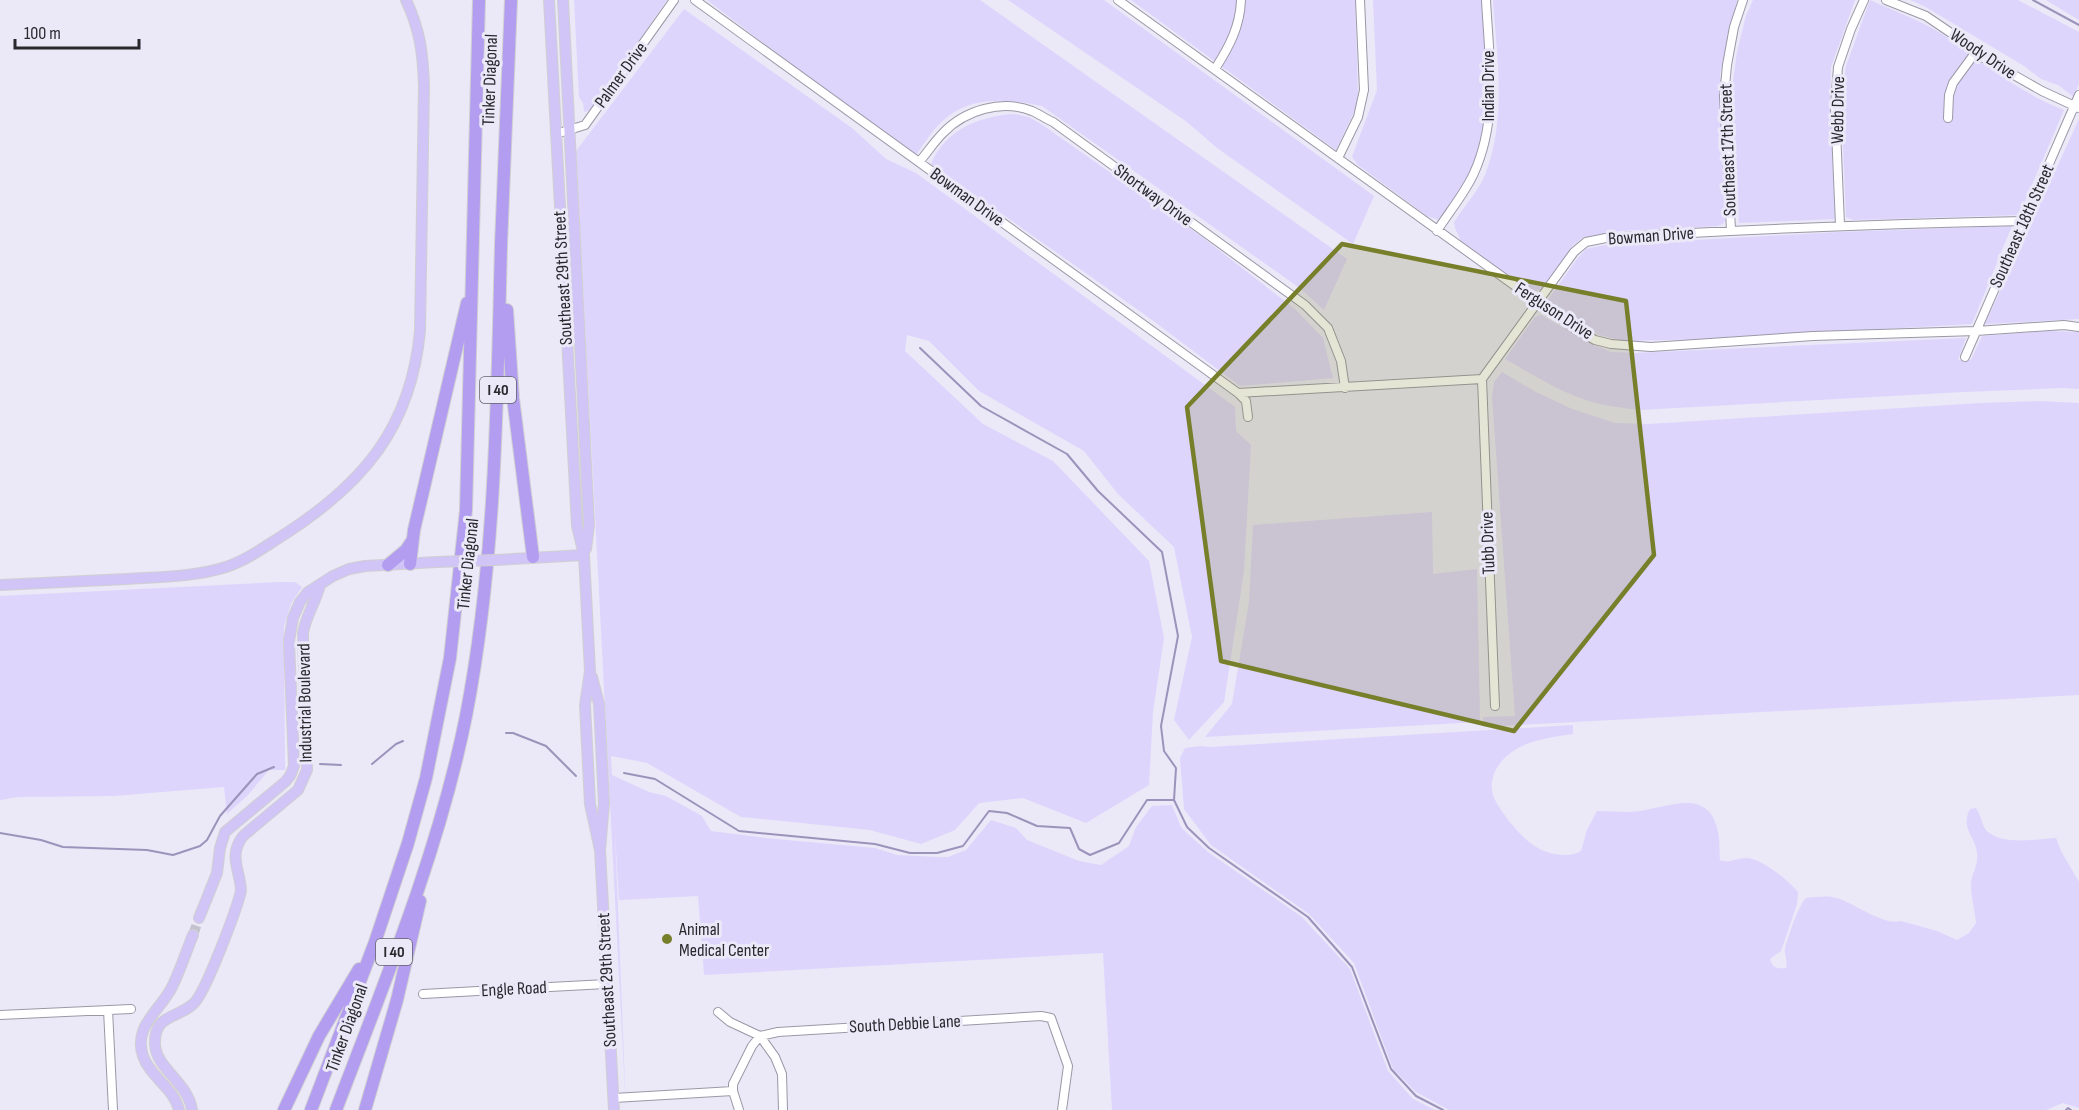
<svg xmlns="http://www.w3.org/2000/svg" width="2079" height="1110" viewBox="0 0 2079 1110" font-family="'Sofia Sans Condensed',sans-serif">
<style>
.green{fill:#ded5fc}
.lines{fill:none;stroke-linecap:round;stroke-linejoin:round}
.stream{stroke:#9c93bb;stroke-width:2}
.major-tunnel{stroke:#c4c2cf;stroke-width:10;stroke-dasharray:10 5;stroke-linecap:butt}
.minor-casing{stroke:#9b98a6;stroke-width:10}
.major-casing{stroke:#d0d0d1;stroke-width:12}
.highway-casing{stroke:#d0d0d1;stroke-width:14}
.minor{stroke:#fff;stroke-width:8}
.major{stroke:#d1c4f6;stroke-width:10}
.highway{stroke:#b29df0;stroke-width:12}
.major-bridge-casing{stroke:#d0d0d1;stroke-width:12;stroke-linecap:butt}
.major-bridge{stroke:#d1c4f6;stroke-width:10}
.marked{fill:#777f2b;fill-opacity:0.2;stroke:#777f2b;stroke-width:4.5;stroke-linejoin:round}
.poi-dot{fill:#777f2b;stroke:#ebe8f8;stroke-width:2}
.labels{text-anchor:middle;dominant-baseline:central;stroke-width:6;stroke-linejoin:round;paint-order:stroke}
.shield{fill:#ebe8f8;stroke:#63626a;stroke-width:1.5}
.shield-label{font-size:16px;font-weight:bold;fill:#29282d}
.street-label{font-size:18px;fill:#29282d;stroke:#ebe8f8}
.poi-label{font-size:18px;fill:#29282d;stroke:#ebe8f8;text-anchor:start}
</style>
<rect width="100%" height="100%" fill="#ebe8f8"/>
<path class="green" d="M574 0H667L591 110 584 112 583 103 579 97Z
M707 0H980L1347 259 1324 310 1301 289 1042 106C1011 100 978 95 950 115 935 125 924 144 914 158Z
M1008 0H1104L1374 196 1353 244 1217 148 1187 122Z
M1131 0H1355L1358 94 1355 110 1336 150Z
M1373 0H1482C1485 53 1494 111 1474 162 1467 182 1453 200 1442 218L1439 220 1427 216 1358 165 1352 157 1377 90Z
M1493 0H1737L1720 74 1726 219 1723 224 1717 226 1621 231 1582 238 1572 246 1546 286C1540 291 1537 292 1529 290L1461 241 1455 228 1454 222C1464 207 1478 191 1485 175 1507 119 1497 58 1493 0Z
M1753 0H1855L1831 67 1830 100 1835 219 1739 223 1732 89 1737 52 1746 16Z
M1870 0C1894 11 1920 20 1942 34 1982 61 2019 93 2064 110L2019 215 1853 220 1846 217 1841 100 1846 66Z
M1910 0H2018L2079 32V83L2074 97 2058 85 2041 79 2024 66 1924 6Z
M2046 0H2079V20L2077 19Z
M684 9 852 128 886 159 916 173 1235 407 1236 431 1251 445 1244 571 1224 702 1189 740 1174 720 1192 637 1174 547 1118 494 1084 451 979 391 929 341 907 335 905 351 983 424 1053 461 1149 561 1164 638 1153 712 1149 785 1086 823 1023 798 979 803 955 830 921 844 870 830 741 817 647 763 611 756 612 775 649 792 666 796 702 816 711 831 765 838 875 848 897 855 938 857H948L966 850 991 820 1016 828 1027 840 1079 861 1101 865 1129 846 1136 827 1152 806 1172 805 1181 827 1188 834 1208 852 1302 917 1350 969 1388 1071 1413 1099 1435 1110H1112L1103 953 704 975 698 896 619 900 615 834 626 1110 576 151Z
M1014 114 1029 117 1044 126 1202 237 1295 309 1323 338 1333 378 1240 386 1148 317 931 164C945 130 979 116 1014 114Z
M2079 119V319L1985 324Z
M2012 226 1972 324 1710 339 1624 341 1599 335 1577 323 1547 301 1577 259 1586 249 1605 245 1839 232Z
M1541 315 1594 345 1611 352 1635 353 1966 338 1958 360H1971L1982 336 2047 331 2079 332V389L2062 388 1964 392 1640 410C1623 408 1605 406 1589 401 1559 392 1532 374 1505 359L1535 317Z
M1502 372 1534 391 1572 409 1615 423 1649 424 1981 403 2039 401 2079 403V695L1483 727V717L1515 716 1492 397 1494 382Z
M1432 512 1433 574 1477 569 1480 722 1205 737 1232 704 1249 602 1253 525Z
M279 582H295L302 587 291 604 284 627 285 770H269L248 795 227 814 224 787 114 796 18 797 0 800V596Z
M1573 725V734C1554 737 1527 740 1512 752 1498 761 1488 779 1493 795 1498 810 1521 837 1533 845 1545 854 1569 859 1581 851L1587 830 1597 811C1611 811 1626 813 1640 811 1670 807 1709 787 1718 832 1720 840 1719 851 1720 860 1730 864 1736 858 1747 858 1762 859 1788 880 1798 892L1797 904 1781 951 1770 959C1772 968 1778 969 1786 968 1788 961 1784 955 1785 948 1788 937 1798 906 1806 898 1817 897 1829 895 1839 899 1856 904 1883 926 1901 921L1937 931 1957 940 1969 933 1976 923C1975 911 1971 897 1971 885 1971 874 1979 865 1977 853 1975 835 1960 829 1970 809L1976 808C1981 815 1982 825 1986 830 2000 846 2037 839 2056 838L2061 851 2079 882V1108L2063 1103 2046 1110H1449L1416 1092 1393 1069 1354 963 1309 914 1211 845 1184 809 1180 758 1185 748 1201 746 1210 747Z"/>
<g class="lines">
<path class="stream" d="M2033 0 2079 25
M920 348 981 406 1067 454 1098 491 1162 552 1178 636 1161 726 1164 751 1176 768 1174 800 1187 827 1209 848 1308 917 1352 967 1391 1069 1416 1096 1443 1110
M506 733H513L546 746 576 776
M320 764 341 765
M372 764 396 744 403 741
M624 773 655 779 739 831 875 844 910 853H937L963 846 989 811 1007 813 1037 826 1070 828 1079 849 1090 855 1119 843 1147 800H1174
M0 833 41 840 63 847 147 850 173 855 200 846 207 840 220 816 257 774 274 767
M2066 1110 2068 1108 2071 1110"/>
<path class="major-tunnel" d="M193 935 199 918"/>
<defs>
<path id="minor" d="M695 0 1238 393 1246 401 1248 417
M1118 0 1575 329 1595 340 1611 344 1651 347 1813 336 1976 331 2064 325 2079 327
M1886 0 1926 16 1951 33 1975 53 2042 91 2079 108
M1215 69C1229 47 1240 27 1241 0
M1948 118 1949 95 1953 83 1975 53
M556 134 585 125 674 0
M1338 158 1358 117 1364 90 1360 0
M919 162C927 153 934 142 943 133 965 110 1002 99 1032 111 1039 114 1046 119 1053 122L1305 305 1328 328 1341 361 1345 388
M1840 225 1835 106 1838 67 1851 29 1864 0
M1731 230 1724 96 1727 65 1734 27 1743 0
M1437 231C1449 212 1465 193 1474 173 1499 118 1489 58 1486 0
M1965 357 2079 95
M1482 379 1495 706
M1238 393 1482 379 1574 252 1586 242 1606 238C1746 229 1885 224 2024 221
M423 994 606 984
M108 1010 113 1110
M718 1012 730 1022 760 1036 775 1057 782 1074 783 1110
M0 1015 131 1009
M614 1098 733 1091
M739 1110 733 1091V1084L752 1046 760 1036 778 1032 1041 1016 1051 1018 1068 1066 1062 1110"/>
<path id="major" d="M549 0 577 526 584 555 590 671 585 705 590 804 600 850
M563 0 589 525 586 549
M495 560 584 555
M0 585C42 583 85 581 127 579 160 577 194 577 226 567 247 560 266 546 285 534 364 483 411 427 420 331L424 86C423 53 420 30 406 0
M592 677 599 704 604 803 600 850 614 1110
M199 918 217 873 220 848 225 832 285 782 290 776 294 766 289 641 293 618 300 602 308 592 333 576 349 569 365 566 437 562
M179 1110C174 1088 150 1077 143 1056 133 1026 160 1011 172 987 180 971 186 952 193 935
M192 1110C188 1082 156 1069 155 1044 154 1014 177 1019 193 1004 205 995 237 908 241 891 240 869 228 856 243 836L298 790 307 770 303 633C306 615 316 602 320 585"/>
<path id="highway" d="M507 310 513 398 533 557
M410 564 414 530 467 303
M388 565 406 550 412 541
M284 1110 319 1036 359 969
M311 1110 375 942 408 843 426 778 450 658 466 510 479 0
M336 1110C385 981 439 851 466 716 496 561 497 402 501 245 504 163 508 82 511 0
M365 1110 397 1000 420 901"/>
</defs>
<use href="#minor" class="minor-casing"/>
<use href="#major" class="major-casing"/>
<use href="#highway" class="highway-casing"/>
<use href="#minor" class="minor"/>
<use href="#major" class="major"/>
<use href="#highway" class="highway"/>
<defs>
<path id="major-bridge" d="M437 562 495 560"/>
</defs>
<use href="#major-bridge" class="major-bridge-casing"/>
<use href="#major-bridge" class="major-bridge"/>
</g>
<path class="marked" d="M1342 244 1626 301 1654 555 1514 731 1221 661 1187 407Z"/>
<circle class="poi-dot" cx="667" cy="939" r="6"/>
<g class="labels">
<g class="shield">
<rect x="480" y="377" width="36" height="26" rx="4.5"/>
<rect x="376" y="939" width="36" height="26" rx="4.5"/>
</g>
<g class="shield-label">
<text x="498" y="390">I 40</text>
<text x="394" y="952">I 40</text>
</g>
<g class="street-label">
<text transform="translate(1983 54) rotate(34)">Woody Drive</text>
<text transform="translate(621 75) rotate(-54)">Palmer Drive</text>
<text transform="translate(490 80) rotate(-88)">Tinker Diagonal</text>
<text transform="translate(1488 86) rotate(-90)">Indian Drive</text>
<text transform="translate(1838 110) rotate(-89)">Webb Drive</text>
<text transform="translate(1728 150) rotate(-92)">Southeast 17th Street</text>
<text transform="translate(1153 195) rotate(36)">Shortway Drive</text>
<text transform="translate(967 197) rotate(36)">Bowman Drive</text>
<text transform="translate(2022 226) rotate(-66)">Southeast 18th Street</text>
<text transform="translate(1651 236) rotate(-4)">Bowman Drive</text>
<text transform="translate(563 278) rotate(-93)">Southeast 29th Street</text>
<text transform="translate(1554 311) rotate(33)">Ferguson Drive</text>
<text transform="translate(1488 543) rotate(-92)">Tubb Drive</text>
<text transform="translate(468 564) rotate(-84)">Tinker Diagonal</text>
<text transform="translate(305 703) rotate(-91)">Industrial Boulevard</text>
<text transform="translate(607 980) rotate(-93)">Southeast 29th Street</text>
<text transform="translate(514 989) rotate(-3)">Engle Road</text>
<text transform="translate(905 1024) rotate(-3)">South Debbie Lane</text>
<text transform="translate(347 1028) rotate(-70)">Tinker Diagonal</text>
</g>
<g class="poi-label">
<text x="679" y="929">Animal<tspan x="679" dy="21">Medical Center</tspan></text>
</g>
</g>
<path d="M15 39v9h124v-9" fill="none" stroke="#29282d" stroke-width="3"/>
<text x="24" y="39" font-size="18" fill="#29282d" stroke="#ebe8f8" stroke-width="4.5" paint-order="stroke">100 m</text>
</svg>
